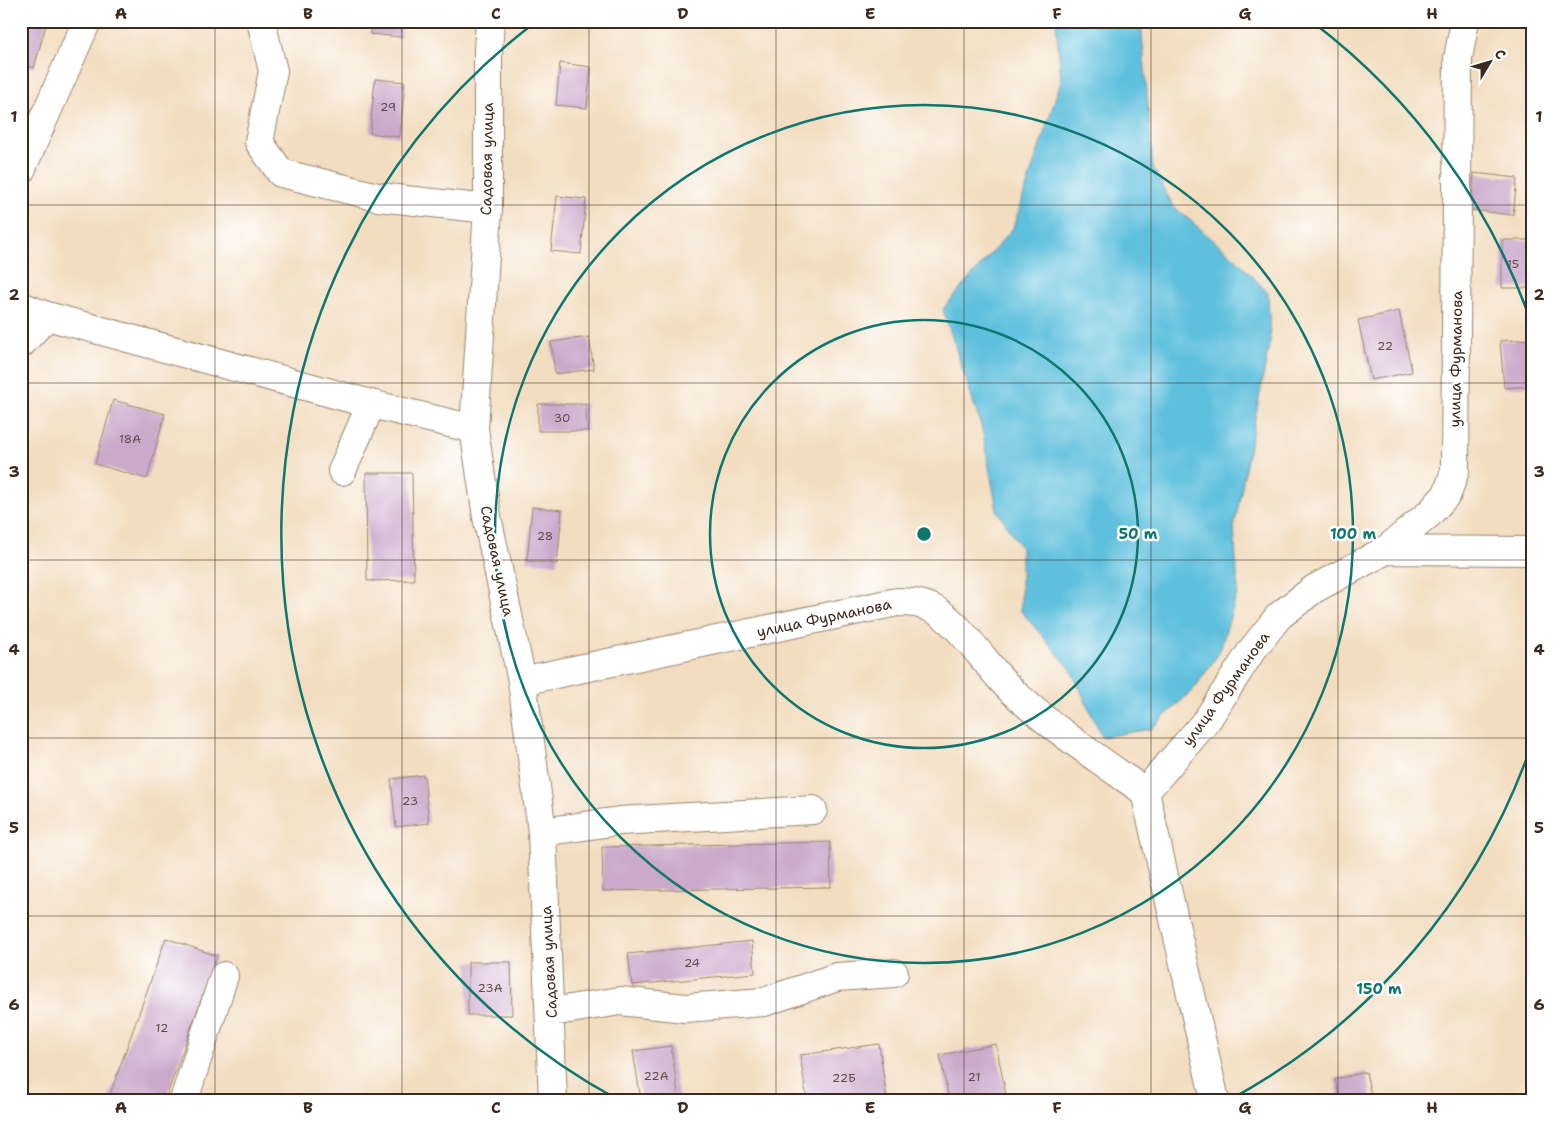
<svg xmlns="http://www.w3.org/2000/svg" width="1553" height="1121" viewBox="0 0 1553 1121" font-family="'Shantell Sans',sans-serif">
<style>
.water{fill:#5fc0dd;stroke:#4d757e}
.building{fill:#cba9cb}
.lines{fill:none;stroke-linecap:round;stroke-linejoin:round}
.minor-casing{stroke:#97846f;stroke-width:30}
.minor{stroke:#fff;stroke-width:28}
.grid{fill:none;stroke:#3b2a1e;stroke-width:1;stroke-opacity:0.55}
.ring{fill:none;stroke:#0f766e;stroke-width:2.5}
.labels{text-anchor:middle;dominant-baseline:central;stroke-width:5;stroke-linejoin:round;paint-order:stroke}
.number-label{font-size:12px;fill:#5f4a49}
.street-label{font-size:15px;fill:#3b2a1e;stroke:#fff}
.centre{fill:#0f766e;stroke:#fff;stroke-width:2.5}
.ring-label{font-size:15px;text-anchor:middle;font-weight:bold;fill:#0f766e;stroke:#fff;stroke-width:5;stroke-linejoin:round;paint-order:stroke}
.neatline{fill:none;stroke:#3b2a1e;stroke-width:2}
.grid-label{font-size:16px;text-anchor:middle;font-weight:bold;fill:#3b2a1e}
</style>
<rect width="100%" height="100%" fill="#fff"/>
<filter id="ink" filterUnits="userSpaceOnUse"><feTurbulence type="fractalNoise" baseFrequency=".02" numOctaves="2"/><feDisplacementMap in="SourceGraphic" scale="10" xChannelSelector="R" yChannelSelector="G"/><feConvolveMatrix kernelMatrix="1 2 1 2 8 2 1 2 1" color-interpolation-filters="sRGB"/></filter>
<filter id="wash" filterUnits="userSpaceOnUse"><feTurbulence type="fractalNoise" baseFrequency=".0096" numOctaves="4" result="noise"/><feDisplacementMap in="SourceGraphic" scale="20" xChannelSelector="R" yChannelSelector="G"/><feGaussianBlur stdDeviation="1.12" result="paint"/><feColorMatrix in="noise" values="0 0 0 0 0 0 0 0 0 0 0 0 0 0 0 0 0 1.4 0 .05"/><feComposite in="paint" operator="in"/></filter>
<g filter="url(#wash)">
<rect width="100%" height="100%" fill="#f3ddc0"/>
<path class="water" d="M1056 21H1141L1153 167 1173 206 1236 259 1268 293 1270 341 1234 528 1238 591 1219 653 1194 689 1151 729 1102 737 1070 668 1021 611V548L997 510 982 429 943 309 1013 228 1061 81Z"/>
<g id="blocks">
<path class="building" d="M21 21H47L34 68 21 64Z
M371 21H402L401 37 370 34Z
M560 63 591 67 587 108 556 105Z
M375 79 405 82 400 137 370 133Z
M1474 173 1517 178 1513 215 1471 210Z
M557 196 586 199 581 254 551 251Z
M1502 240H1532V288H1502Z
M1399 311 1412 372 1371 380 1358 320Z
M589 337 594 369 555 374 551 342Z
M1532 339V386L1504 388 1500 341Z
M113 400 165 414 147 479 95 464Z
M538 404H586L587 431H538Z
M366 473H412L414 580 367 581Z
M532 507 562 510 557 564 527 561Z
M424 775 429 823 396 827 391 779Z
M830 842 831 887 603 891 602 847Z
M166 938 217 956 165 1100H108Z
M752 941 755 973 632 985 628 954Z
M468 962H511L512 1015H468Z
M879 1044 887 1100H807L800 1055Z
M996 1044 1007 1100H949L940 1055Z
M671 1046 679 1100H641L633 1051Z
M1366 1072 1372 1100H1340L1335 1079Z"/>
</g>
</g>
<g filter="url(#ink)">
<use href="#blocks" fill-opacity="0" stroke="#97846f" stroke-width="1"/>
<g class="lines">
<defs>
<path id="minor" d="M261 21 273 71 259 142 281 173 378 197 488 209
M490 21 488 50V209L474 429 487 517 522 681 542 832 553 1100
M21 170 87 21
M21 306 47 316 371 404 474 429
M21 344 47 316
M342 471 371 404
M1386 550 1532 551
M522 681 897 602C911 602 924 603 937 611 964 628 988 668 1012 691 1053 729 1100 760 1145 792L1207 720 1252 650 1279 616 1314 589 1386 550 1430 513 1447 494 1455 471 1458 58 1465 21
M1145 792 1215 1100
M542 832 619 821 813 810
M551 1012 620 1001 685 1008 764 1002 837 977 894 973
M184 1100 224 976"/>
</defs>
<use href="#minor" class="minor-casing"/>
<use href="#minor" class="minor"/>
</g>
</g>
<path class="grid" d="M215 21V1100M402 21V1100M589 21V1100M776 21V1100M964 21V1100M1151 21V1100M1338 21V1100M21 205H1532M21 383H1532M21 560H1532M21 738H1532M21 916H1532"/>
<g class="ring">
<circle cx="924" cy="534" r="214"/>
<circle cx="924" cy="534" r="429"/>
<path d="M1530 749A643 643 0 0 1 1231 1099M617 1099A643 643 0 0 1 533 24M1315 24A643 643 0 0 1 1530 319"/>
</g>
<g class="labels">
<g class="number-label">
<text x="388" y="107">29</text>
<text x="1513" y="264">15</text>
<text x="1385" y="346">22</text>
<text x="562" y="418">30</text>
<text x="130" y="439">18А</text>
<text x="545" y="536">28</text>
<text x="410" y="801">23</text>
<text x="692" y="963">24</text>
<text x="490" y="988">23А</text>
<text x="162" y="1028">12</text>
<text x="656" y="1076">22А</text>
<text x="974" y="1077">21</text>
<text x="844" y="1078">22Б</text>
</g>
<g class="street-label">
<text transform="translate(487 159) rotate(-89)">Садовая улица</text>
<text transform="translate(1456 359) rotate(-89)">улица Фурманова</text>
<text transform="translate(497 561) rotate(78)">Садовая улица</text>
<text transform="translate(824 618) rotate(-12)">улица Фурманова</text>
<text transform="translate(1226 689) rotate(-54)">улица Фурманова</text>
<text transform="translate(549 962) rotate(-93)">Садовая улица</text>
</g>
</g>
<circle cx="924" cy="534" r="8" class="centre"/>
<g class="ring-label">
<text x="1138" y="539">50 m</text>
<text x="1353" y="539">100 m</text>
<text x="1379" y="994">150 m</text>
</g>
<rect width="1553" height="1121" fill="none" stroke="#fff" stroke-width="55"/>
<g transform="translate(1490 62) rotate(52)" stroke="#ffffff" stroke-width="4" paint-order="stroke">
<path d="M0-4L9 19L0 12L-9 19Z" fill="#3b2a1e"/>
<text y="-8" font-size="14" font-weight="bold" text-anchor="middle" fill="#3b2a1e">С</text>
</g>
<rect x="28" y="28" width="1498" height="1066" class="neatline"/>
<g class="grid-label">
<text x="121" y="19">A</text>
<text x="308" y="19">B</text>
<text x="496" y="19">C</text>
<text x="683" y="19">D</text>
<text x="870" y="19">E</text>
<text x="1057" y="19">F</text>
<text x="1245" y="19">G</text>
<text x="1432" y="19">H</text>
<text x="14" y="122">1</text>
<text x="1539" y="122">1</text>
<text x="14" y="300">2</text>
<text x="1539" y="300">2</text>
<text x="14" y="477">3</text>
<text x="1539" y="477">3</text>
<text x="14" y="655">4</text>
<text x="1539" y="655">4</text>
<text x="14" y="833">5</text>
<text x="1539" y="833">5</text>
<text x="14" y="1010">6</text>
<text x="1539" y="1010">6</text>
<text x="121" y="1113">A</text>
<text x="308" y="1113">B</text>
<text x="496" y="1113">C</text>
<text x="683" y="1113">D</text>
<text x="870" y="1113">E</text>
<text x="1057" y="1113">F</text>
<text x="1245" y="1113">G</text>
<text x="1432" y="1113">H</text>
</g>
</svg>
